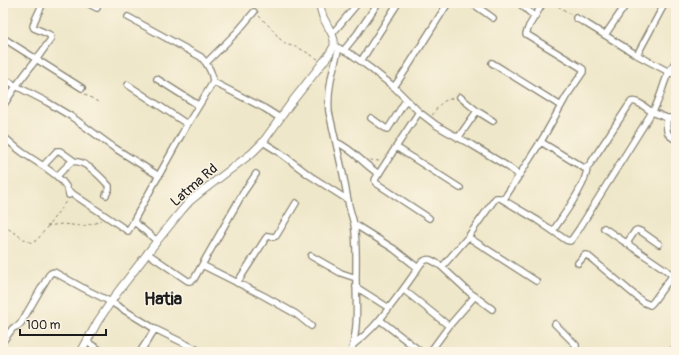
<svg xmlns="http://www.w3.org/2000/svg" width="679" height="355" viewBox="0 0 679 355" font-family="Pangolin,sans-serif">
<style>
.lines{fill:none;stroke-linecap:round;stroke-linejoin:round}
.minor-casing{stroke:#868272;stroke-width:8}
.tertiary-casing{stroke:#868272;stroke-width:9}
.path{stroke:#868272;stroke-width:1;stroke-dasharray:3 3;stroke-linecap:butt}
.minor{stroke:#fff;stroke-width:5.5}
.tertiary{stroke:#fff;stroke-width:7}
.labels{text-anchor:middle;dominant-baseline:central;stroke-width:3;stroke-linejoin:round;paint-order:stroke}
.street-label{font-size:14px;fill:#1c1c1c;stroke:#fcf5e5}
.district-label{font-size:18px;font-weight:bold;fill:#1c1c1c;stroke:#fcf5e5}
</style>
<rect width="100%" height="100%" fill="#fcf5e5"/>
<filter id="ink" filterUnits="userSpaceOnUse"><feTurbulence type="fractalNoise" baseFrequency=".025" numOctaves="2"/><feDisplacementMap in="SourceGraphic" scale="8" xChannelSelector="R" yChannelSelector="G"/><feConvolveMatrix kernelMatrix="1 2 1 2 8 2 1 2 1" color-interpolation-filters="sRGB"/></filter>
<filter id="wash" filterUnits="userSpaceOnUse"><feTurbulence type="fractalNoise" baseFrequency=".012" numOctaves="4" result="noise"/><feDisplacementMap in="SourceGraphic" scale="16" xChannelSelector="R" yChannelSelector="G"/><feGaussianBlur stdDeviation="0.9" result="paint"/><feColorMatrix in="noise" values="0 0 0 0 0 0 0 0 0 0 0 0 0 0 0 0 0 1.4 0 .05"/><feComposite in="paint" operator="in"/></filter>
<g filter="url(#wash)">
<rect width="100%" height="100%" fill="#efe7c9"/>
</g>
<g filter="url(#ink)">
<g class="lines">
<defs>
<path id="minor" d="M43 3 35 20 33 26 34 28 48 34 50 35 51 39 41 53 16 86 47 102 72 117 113 147 159 176
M87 3 97 8
M472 3 493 18
M519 3 535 17
M128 17 201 57C207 63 215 76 212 84L184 130 134 220 135 222 138 225 157 241
M576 18 587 24 637 55 669 72C662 85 661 100 652 112L667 118H676
M332 34 358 3
M605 35 627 3
M3 38 82 88
M336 47 351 54 370 68 394 87 419 112 436 125 448 132 472 145 507 166 519 175
M339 48C333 69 327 90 329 112L343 174 349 206 354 224 394 249 418 268C426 255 431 259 442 267
M344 50 357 34 378 3
M637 55 665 3
M361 61 398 3
M676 61 669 72 676 74
M206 63 238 31 254 12
M492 63 561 106
M3 78 16 86 3 106
M157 79 198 105
M213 82 264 108 280 118
M128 85 187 124
M394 87 407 68 448 3
M477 111 493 121
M419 112 396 147 460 188
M371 118 385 128 388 129 406 100
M667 118C667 131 664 133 676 140
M3 136C9 141 15 147 22 152 34 161 69 179 69 195
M458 138 477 111 460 97
M263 142 279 152 309 175 348 200
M336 142C353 149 363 164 379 174
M396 147 376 178 375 180 376 183 429 218
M43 166 57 151H60L74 161
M57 176 71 162C84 158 102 178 109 186V189L106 195
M70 192 128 231 134 221
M504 199 543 138 566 97 583 72V69L580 67 526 34 529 26 543 3
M604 228 647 257 666 270 673 276
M553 231C562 217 587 184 587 168
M468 237 442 267 469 292 492 309
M627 243 635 231 637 230 642 232 659 244
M147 253 188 281H190L194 279 243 193 256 174
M311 256 341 273 356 278
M578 263 585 255H587L643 302 650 305 653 302 672 276H673L676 277
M202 265 264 296 296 314 311 326
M536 281 468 237 495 199 496 198H500L537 220 566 240 570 241 572 239 579 229 652 112C647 109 637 99 631 102 631 103 627 107 627 108L590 164 586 168H584L541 142
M237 283 266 238 268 236 273 237 276 236 296 203
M356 287 389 308
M404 290 449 326
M380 320 421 352
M555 324 576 345V349L573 352
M3 341 13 328 18 326 21 323 49 275 51 273 54 272 83 288 111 302 155 329 202 352
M87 342 103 352
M354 344C369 333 378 322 389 308 399 295 409 282 418 268
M140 352 155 329
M351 352C359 328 356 302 356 277 356 260 357 242 354 224
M430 352 449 326 475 296
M671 352 676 347"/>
<path id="tertiary" d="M81 352 98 321 117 293 157 241 182 210 190 201 201 192 252 153 263 142 291 103 328 56 334 46V40L332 34 323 17 319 3"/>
</defs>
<use href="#minor" class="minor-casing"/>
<use href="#tertiary" class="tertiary-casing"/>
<path class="path" d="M246 3 249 7
M553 3 572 15
M259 16 271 28 280 39 285 44 299 48 318 59
M85 94 98 102
M432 115C435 113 435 110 438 107 442 101 448 99 455 98
M370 160 379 161
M3 226C14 231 22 240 33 243L38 239 51 222 67 200
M47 226 62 224 82 226 96 223 101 220"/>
<use href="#minor" class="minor"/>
<use href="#tertiary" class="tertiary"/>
</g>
</g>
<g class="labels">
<g class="street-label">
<text transform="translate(194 185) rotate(-41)">Latma Rd</text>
</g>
<g class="district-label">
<text x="163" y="299">Hatia</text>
</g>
</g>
<rect width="679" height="355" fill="none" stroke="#fcf5e5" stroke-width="16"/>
<path d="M20 329v6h86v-6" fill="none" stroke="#1c1c1c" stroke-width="2"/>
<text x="26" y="329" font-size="12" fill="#1c1c1c" stroke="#fcf5e5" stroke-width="3" paint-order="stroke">100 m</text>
</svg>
